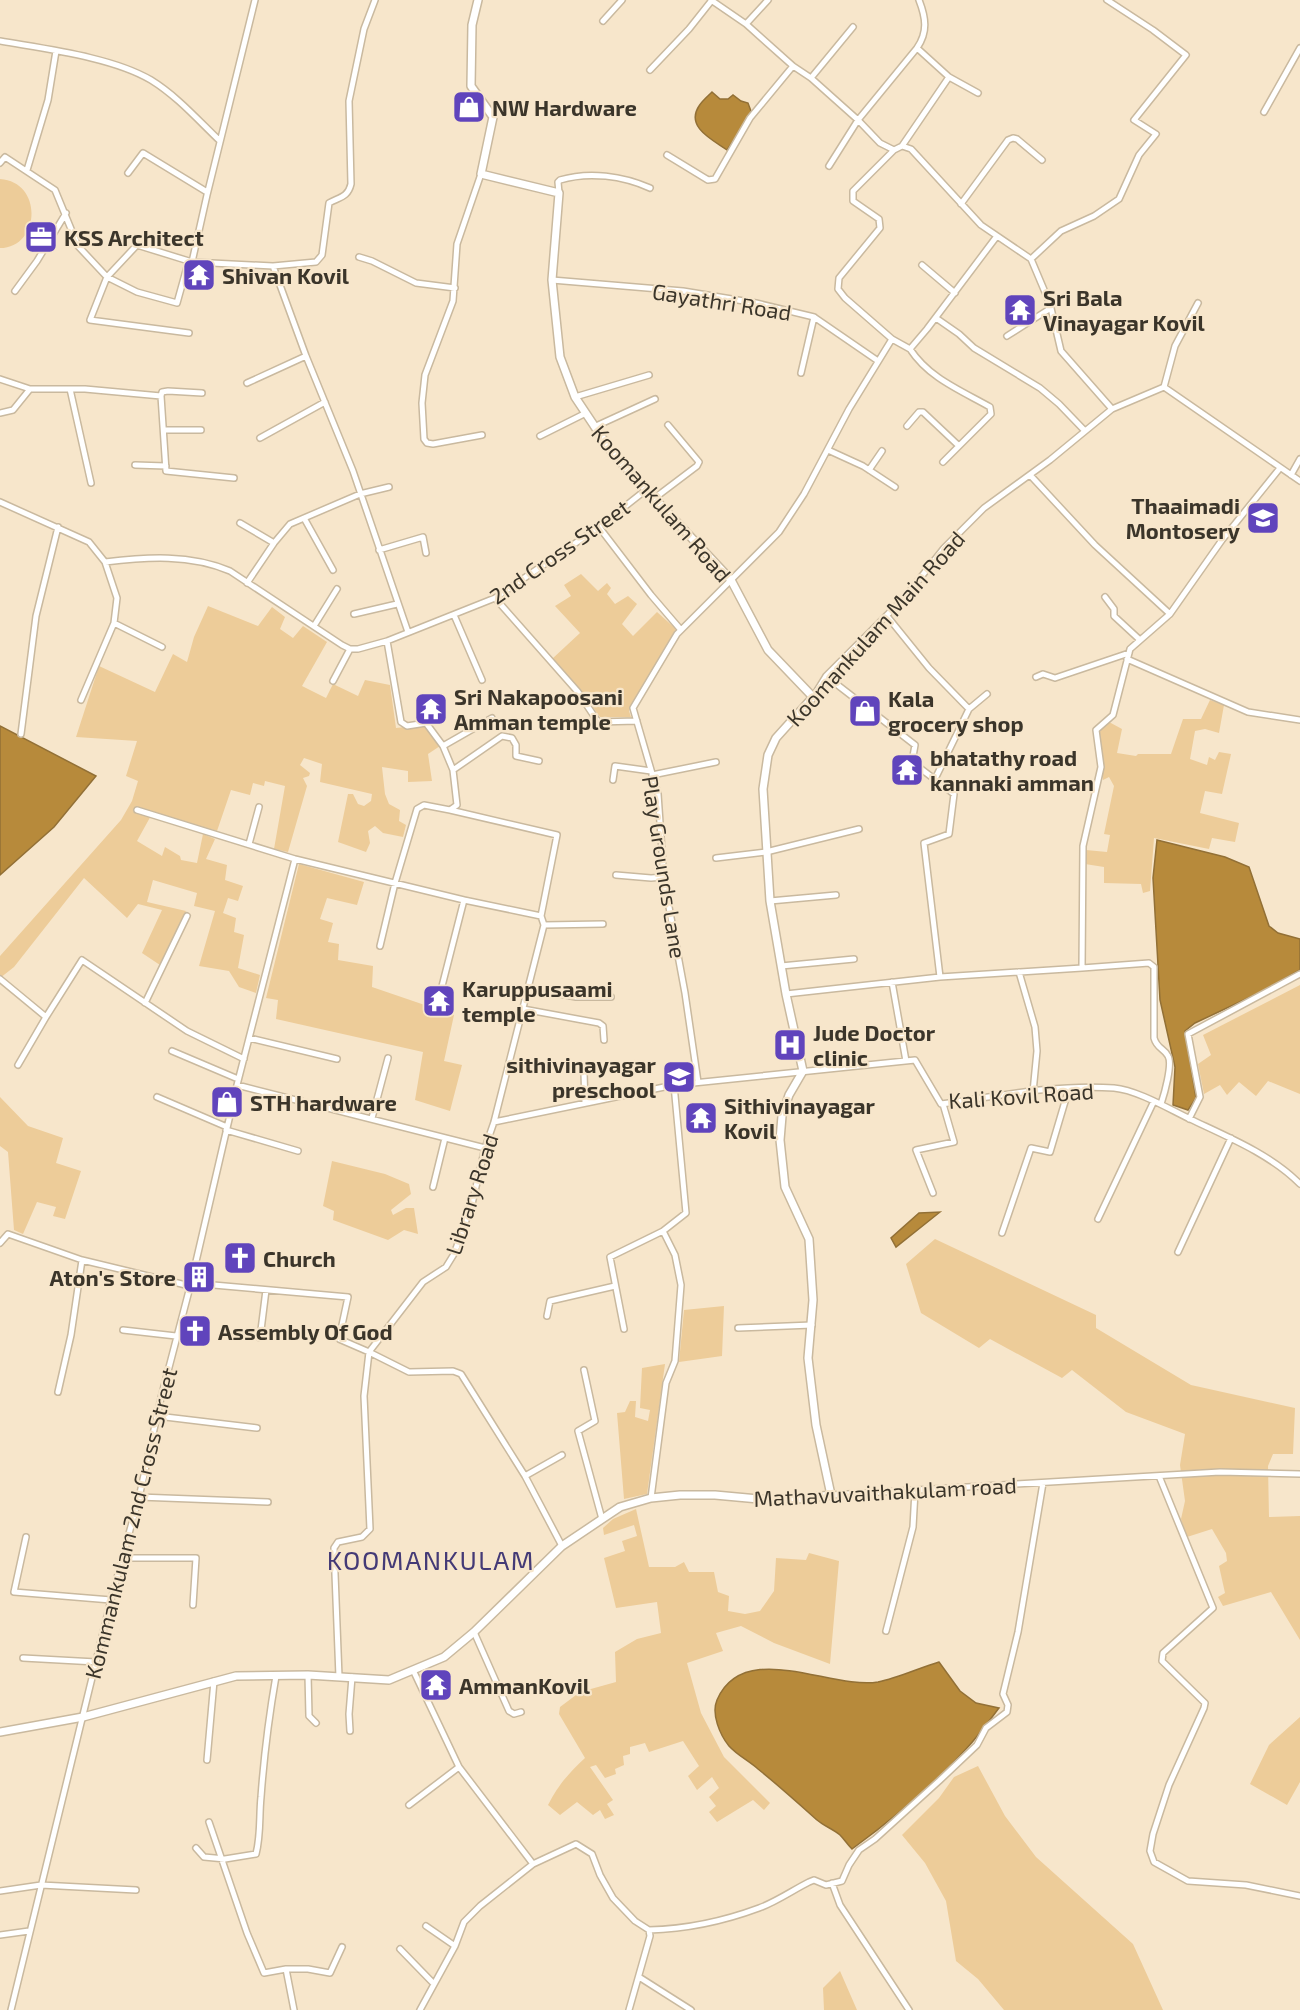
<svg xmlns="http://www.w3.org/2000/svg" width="1300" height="2010" viewBox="0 0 1300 2010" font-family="'Exo 2',sans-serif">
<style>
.green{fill:#edcc99}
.water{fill:#b78a3b;stroke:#927036;stroke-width:1.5}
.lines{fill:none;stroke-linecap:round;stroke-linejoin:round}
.street-casing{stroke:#c9b99f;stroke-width:8}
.secondary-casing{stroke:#c9b99f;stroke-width:10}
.street{stroke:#fff;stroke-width:5}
.secondary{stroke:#fff;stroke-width:7}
.labels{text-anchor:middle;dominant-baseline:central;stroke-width:4.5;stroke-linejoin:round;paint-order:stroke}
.poi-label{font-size:22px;font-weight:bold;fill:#3b352a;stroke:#f7e6cb;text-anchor:start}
.street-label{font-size:22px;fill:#3b352a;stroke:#f7e6cb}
.quarter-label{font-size:26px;letter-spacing:1.5px;fill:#443a76;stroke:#f7e6cb}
</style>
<rect width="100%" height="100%" fill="#f7e6cb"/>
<path class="green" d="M0 179C44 182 40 248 0 248Z
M581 574 598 591 607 583 611 588 607 594 615 604 628 596 637 604 622 624 633 636 657 612 676 629 629 711 631 717H600L581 691 552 659 580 633 555 606 571 596 564 585Z
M208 606 258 626 272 607 285 617 280 629 293 638 303 626 327 642 302 686 326 698 333 684 358 696 365 680 390 685 396 728 423 725 440 746 428 754 432 781 408 782V771L382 767 385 794 389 804 400 810 399 821 406 825 403 837 383 833 375 826 368 831 370 843 366 852 338 842 348 794H353L358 804 364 806 371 801 372 794 320 782 322 764 304 758 300 765 310 773 309 776 303 778 307 786 288 852 274 849 285 786 265 781 264 786 253 783 250 795 231 790 217 831 153 812 137 841 162 856 165 847 180 856 181 860 197 863 203 834 215 839 206 859 227 865 225 880 243 886 238 901 228 898 223 913 236 918 234 932 244 935 238 968 260 975 256 993 239 987 229 971 199 966 215 911 194 906 197 893 153 880 147 902 186 911 160 965 142 953 162 910 138 904 127 918 84 878 14 967 0 978V956L121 820 132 801 138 781 126 776 137 741 76 737 99 666 155 692 173 654 187 662 194 637Z
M1210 700 1224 705 1219 733 1205 729 1195 731 1190 759 1207 765 1209 757 1215 760 1219 752 1231 754 1222 794 1205 791 1200 813 1239 823 1235 842 1212 838 1209 849 1154 838 1150 891 1143 893 1141 884 1104 883V867L1085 864 1086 850 1107 852 1110 835 1104 834 1114 786 1109 777 1103 780 1099 731 1109 722 1122 729 1117 753 1136 756 1138 754H1171L1183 719H1201Z
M299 864 364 882 357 905 327 898 320 919 333 923 328 942 339 944 338 960 373 966 372 987 454 1015 444 1061 462 1065 450 1111 415 1100 423 1052 276 1019 278 1000 266 998Z
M1300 985V1094L1268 1081 1256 1096 1239 1082 1227 1095 1220 1085 1204 1094 1198 1064 1211 1055 1203 1035Z
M0 1097 28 1126 63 1138 56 1163 81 1171 65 1219 53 1216 56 1207 37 1202 23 1234 14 1230 8 1152 0 1146Z
M332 1161 385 1174 409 1184 411 1194 391 1210 393 1215 406 1208H414L418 1234 404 1230 388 1240 333 1220 334 1211 323 1206Z
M935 1239 1096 1315V1328L1191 1385 1295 1408 1293 1454H1273L1268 1466 1269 1517 1300 1516V1640L1271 1592 1223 1606 1218 1597 1225 1593 1219 1566 1227 1561 1226 1553 1212 1529 1187 1537 1181 1519 1185 1501 1180 1465 1185 1434 1126 1412 1072 1370 1062 1378 990 1339 979 1348 921 1313 906 1264Z
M724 1306 722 1356 679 1362 684 1310Z
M665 1364 647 1494 624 1499 617 1413 625 1412 630 1401H636L635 1417 648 1421 650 1410 640 1408 642 1368Z
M636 1509 649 1567H675L684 1562 689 1572H714L718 1592 729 1596 728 1611 745 1614 760 1611 774 1591 776 1558 806 1560 809 1553 839 1561 830 1664 774 1643 741 1626 716 1633 723 1651 687 1663 701 1713 724 1757 770 1803 764 1810 753 1800 717 1822 709 1812 716 1806 709 1797 719 1788 712 1777 697 1790 688 1776 699 1766 683 1741 649 1752 645 1743 630 1747V1754L623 1756 624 1765 615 1769 616 1774 605 1778 596 1765 590 1767 613 1800 607 1804 614 1815 605 1819 600 1810 593 1815 577 1802 560 1815 548 1805C559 1784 568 1774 585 1758L559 1714 560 1707 580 1692 616 1682 615 1652 637 1639 661 1633 657 1602 616 1608 604 1558 625 1551 622 1541 637 1536 634 1525 604 1535 603 1528 613 1519Z
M1300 1717V1782L1287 1805 1250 1784 1269 1745Z
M978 1766 1005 1816 1036 1857 1133 1944 1163 2010H1004L978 1979 956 1961 946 1901 925 1863 902 1835 939 1798 954 1777Z
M840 1971 857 2010H824L823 1988Z"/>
<path class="water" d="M712 92 720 99H728L733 95 741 101 748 103 752 114 727 150C713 140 685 127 699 106 702 101 708 96 712 92Z
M0 726 96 776 54 827 0 875Z
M1157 840 1225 857 1249 867 1269 926 1278 933 1300 939V970L1261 992 1195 1023 1185 1031 1196 1098 1188 1110 1173 1105 1175 1067 1160 1000 1153 878Z
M940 1212 896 1247 891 1238 919 1213Z
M939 1662 960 1691 976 1703 999 1708C989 1721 979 1735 967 1748 933 1786 893 1819 852 1849 848 1845 844 1839 840 1835 833 1829 824 1826 817 1820 798 1803 778 1785 758 1769 749 1761 737 1755 729 1746 720 1735 711 1714 717 1700 744 1638 831 1690 878 1682 898 1678 919 1668 939 1662Z"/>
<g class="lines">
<defs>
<path id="street" d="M711 0 746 24 793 66 811 78 858 120 880 143 894 150 902 146 911 149 981 225 1031 259
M919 0C926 18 928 32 917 48L949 77 978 93
M603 21 622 0
M746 24 768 0
M0 41C45 49 112 57 151 80 177 96 198 120 220 141
M650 70 689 29 712 0
M811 78 853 27
M1264 112 1300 48
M902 146 949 77
M667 155 708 180 715 179 750 118 793 66
M0 163 5 157 55 190 78 246 107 277 137 245 192 262 207 195 255 0
M829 166 858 120 917 48
M27 170 48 100 56 51
M128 173 143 153 207 192
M481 174 457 244 453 301 425 375 422 403 424 439 427 443 433 444 482 435
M559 193 558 182 560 180C589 171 623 176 650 188
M961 204 1008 140 1013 138 1017 139 1042 160
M359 257 372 261 416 283 455 288
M922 265 955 293
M273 266 316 262 322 255 329 203C340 197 348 197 351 184L349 101 364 29 375 0
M552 280 683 291 756 303 814 317 878 361
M15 291 37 261 66 213
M936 318 959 334 974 348 1040 388 1059 404 1085 431
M189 333 90 320 107 277 137 292 177 303 187 267 192 262 273 266 306 356 353 471 408 632
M1007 336 1051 308
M892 339 845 298 838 289 839 278 880 228 879 219 853 201V191L894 150
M910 349C929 378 960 390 990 407L991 414 943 462
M801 373 814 317
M0 379 30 389 13 410 0 413
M247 383 306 356
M1164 387 1175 346 1198 303
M30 389H85L161 396 166 471 234 478
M70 389 91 483
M161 396 162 392 168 391 202 393
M575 397 649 375
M1112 409 1164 387 1300 481
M907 426 919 412H923L959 446
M594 427 655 399
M164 430H201
M540 436 584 414
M260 438 325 402
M828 450 863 466 895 487
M135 465 166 466
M869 470 882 451
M1030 475 1095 545 1170 614
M1291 475 1300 459
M656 497 697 466 699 462 668 425
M0 502 89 542 105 562 117 598 114 623 81 700
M304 518 333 570
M240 523 274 543
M599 527 651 595 681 630
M379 550 423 537 426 553
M105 562C147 557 190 554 230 571L342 645 350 649H358L387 641 495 598 599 527 647 489
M247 583 274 543 290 524 360 494 389 487
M1105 597 1114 609V616L1140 640
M495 598 578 692 598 722 637 721
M354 614 397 604
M454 615 482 680
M887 616 929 668 969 709
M114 623 162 647
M314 626 337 589
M1127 659 1248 712 1300 720
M826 676 915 745 912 762 954 794 949 834 924 843 940 977
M1036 677 1043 674 1055 678 1129 653
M333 681 350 649
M813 697 826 676 906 596 944 548 984 508 1050 460 1112 409 1061 351 1050 304 1031 259 1061 231 1094 216 1119 199 1139 155 1156 134 1134 120 1186 55 1153 30 1107 0
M21 734 36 616 58 527
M443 746 492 718
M453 770 502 736 512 738 516 745V756L539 761
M652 775 716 762
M935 779 969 709 987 694
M613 780 615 766 651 771
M137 810 295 859 464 900 541 916
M249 844 259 807
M716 858 766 852 859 829
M616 875 651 878 664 877
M770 901 836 895
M544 925 603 924
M380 946 395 883 417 809 424 805 450 810 457 805 453 770 443 746 426 723 407 726 401 722 387 641
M781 966 854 959
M1082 968 1149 963 1154 967V1038C1157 1049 1164 1048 1168 1056 1173 1064 1164 1095 1161 1104
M1019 972 1035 1027 1037 1051 1033 1092
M0 979 46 1017
M892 982 906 1061
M529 988 576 997H611
M440 994 464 900
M786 994 940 977 1082 968 1083 846 1101 767 1096 730 1113 715 1130 649 1170 614 1222 540 1280 468
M145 1003 187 916
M523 1009 599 1023 603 1026 604 1040
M249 1038 337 1059
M172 1051 238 1079
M18 1065 46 1017 82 960 187 1031 244 1059
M575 1067 580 1069 584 1073 585 1103
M698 1082 685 993 664 880 658 794 633 708 677 634 779 532 804 494 849 409 892 339 910 349 927 329 997 236
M237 1085 485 1148
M157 1097 227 1127
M372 1118 388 1058
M1189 1119 1200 1097 1188 1034 1300 974
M494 1122 674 1085 915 1060 941 1104C997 1096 1057 1084 1114 1088 1137 1090 1169 1109 1190 1119 1228 1137 1270 1154 1300 1184
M226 1130 298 1151
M433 1187 445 1138
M933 1193 916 1150 954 1142 943 1104
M1098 1219 1154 1101
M1002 1233 1031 1148 1050 1152 1069 1088
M0 1243 8 1234 82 1260 190 1286
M1178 1252 1231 1138
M191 1283 348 1297 339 1339 369 1352 409 1372 453 1371 461 1374 525 1476 562 1546
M547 1316 550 1301 615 1286
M738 1328 812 1325
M624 1329 610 1257 663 1231
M123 1330 176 1336
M260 1338 266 1290
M584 1370 595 1421 578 1431 602 1519
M58 1392 71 1335 82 1260
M157 1416 257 1428
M525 1476 562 1455
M1159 1476 1213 1608 1163 1653 1162 1661 1205 1703 1204 1708 1169 1785 1153 1834 1150 1851 1154 1862 1188 1881 1246 1885 1300 1896
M831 1495 1220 1472 1300 1474
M139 1497 268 1502
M651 1498 666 1383 675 1361 681 1285 675 1255 663 1231 686 1213 674 1085
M26 1537 14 1592 111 1600
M122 1558H196L193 1605
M886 1631 913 1527 915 1491
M474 1632 509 1711 514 1714 521 1712
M23 1658 96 1662
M413 1670 459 1767 533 1864 480 1906 464 1922 455 1946 420 2010
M308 1675 309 1716 316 1723
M339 1677 334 1548 338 1542 362 1537 370 1529 364 1396 369 1352 423 1282 446 1267 454 1254 472 1204 485 1148 494 1122 544 925 541 916 557 835 450 810
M350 1731 349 1714 352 1677
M207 1760 214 1681
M409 1805 459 1767
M209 1822 247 1933 264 1973 286 1969 294 2010
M196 1848 204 1857 225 1859 256 1854C261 1835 259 1816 261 1797 264 1756 269 1716 276 1676
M533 1864 576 1844 592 1854 600 1875 613 1898 635 1921 649 1930 650 1936 629 2010
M832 1883 840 1905 909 2010
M0 1891 41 1885 136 1890
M426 1926 455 1946
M649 1930C686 1929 724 1921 759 1908 776 1902 793 1890 809 1882L814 1880 826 1885 842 1881 849 1865 859 1850 875 1839 939 1781 977 1745 986 1728 1007 1712 1008 1705 1003 1694 1018 1632 1043 1483
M0 1935 29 1931
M400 1949 434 1984
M286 1969H308L330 1973 342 1947
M639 1977 691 2010
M11 2010 111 1600 140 1493 161 1398 191 1283 237 1085 295 859"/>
<path id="secondary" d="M0 1732 83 1717 236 1676 308 1675 389 1680 444 1657 474 1632 562 1546 620 1507 651 1498 680 1495H715L780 1501 831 1495 816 1425 808 1358 813 1300 809 1239 785 1187 780 1140 782 1116 789 1095 803 1071 786 994 770 901 763 789 768 755 776 738 813 697 768 650 731 580 613 454 575 397 560 357 552 280 559 193 481 174 493 117 471 86 472 25 478 0"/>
</defs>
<use href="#street" class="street-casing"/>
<use href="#secondary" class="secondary-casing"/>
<use href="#street" class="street"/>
<use href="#secondary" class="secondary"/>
</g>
<defs>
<symbol id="shop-square" viewBox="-11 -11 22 22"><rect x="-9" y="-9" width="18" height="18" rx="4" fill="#6044bc" stroke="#f7e6cb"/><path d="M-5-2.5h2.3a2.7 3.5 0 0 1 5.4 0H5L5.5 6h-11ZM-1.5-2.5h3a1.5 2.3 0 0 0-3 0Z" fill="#fff"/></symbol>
<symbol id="office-square" viewBox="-11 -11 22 22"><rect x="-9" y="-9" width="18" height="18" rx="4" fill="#6044bc" stroke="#f7e6cb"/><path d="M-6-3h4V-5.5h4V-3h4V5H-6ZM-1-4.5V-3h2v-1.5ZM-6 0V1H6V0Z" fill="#fff"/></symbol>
<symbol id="temple-square" viewBox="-11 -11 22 22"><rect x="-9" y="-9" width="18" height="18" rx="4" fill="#6044bc" stroke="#f7e6cb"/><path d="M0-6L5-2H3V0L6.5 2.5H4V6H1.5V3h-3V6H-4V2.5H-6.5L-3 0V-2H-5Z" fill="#fff"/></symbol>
<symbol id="school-square" viewBox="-11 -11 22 22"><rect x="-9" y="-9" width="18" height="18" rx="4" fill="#6044bc" stroke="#f7e6cb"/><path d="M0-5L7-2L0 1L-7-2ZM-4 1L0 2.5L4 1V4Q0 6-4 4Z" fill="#fff"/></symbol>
<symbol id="hospital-square" viewBox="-11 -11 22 22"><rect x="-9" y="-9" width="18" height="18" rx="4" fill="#6044bc" stroke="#f7e6cb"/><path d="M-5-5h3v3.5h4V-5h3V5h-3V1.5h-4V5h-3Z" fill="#fff"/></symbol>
<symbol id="church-square" viewBox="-11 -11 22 22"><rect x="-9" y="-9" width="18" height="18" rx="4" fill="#6044bc" stroke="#f7e6cb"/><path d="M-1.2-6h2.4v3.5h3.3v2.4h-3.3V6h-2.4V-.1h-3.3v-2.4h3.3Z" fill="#fff"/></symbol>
<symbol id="building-square" viewBox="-11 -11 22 22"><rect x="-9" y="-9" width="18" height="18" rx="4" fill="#6044bc" stroke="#f7e6cb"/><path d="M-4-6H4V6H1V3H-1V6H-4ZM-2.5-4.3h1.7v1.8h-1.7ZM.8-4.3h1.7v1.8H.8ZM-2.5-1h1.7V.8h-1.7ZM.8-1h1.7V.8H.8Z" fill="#fff"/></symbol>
</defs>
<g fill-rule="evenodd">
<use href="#shop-square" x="450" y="88" width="38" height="38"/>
<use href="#office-square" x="22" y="218" width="38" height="38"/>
<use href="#temple-square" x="180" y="256" width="38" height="38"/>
<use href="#temple-square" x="1001" y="291" width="38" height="38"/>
<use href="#school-square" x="1244" y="499" width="38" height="38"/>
<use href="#temple-square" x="412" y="690" width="38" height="38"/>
<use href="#shop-square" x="846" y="692" width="38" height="38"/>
<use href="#temple-square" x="888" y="751" width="38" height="38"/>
<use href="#temple-square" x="420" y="982" width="38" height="38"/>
<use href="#hospital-square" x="771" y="1026" width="38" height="38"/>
<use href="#school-square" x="660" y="1058" width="38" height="38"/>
<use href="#shop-square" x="208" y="1083" width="38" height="38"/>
<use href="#temple-square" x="682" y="1099" width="38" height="38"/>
<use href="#church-square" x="221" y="1239" width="38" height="38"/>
<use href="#building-square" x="180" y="1258" width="38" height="38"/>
<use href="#church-square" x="176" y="1312" width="38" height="38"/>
<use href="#temple-square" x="417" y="1666" width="38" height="38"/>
</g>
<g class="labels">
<g class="poi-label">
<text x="492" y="107">NW Hardware</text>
<text x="64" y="237">KSS Architect</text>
<text x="222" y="275">Shivan Kovil</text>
<text x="1043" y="297">Sri Bala<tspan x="1043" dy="25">Vinayagar Kovil</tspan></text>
<text x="1240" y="505" text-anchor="end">Thaaimadi<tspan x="1240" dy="25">Montosery</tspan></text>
<text x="454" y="696">Sri Nakapoosani<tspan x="454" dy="25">Amman temple</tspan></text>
<text x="888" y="698">Kala<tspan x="888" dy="25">grocery shop</tspan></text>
<text x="930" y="757">bhatathy road<tspan x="930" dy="25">kannaki amman</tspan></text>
<text x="462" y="988">Karuppusaami<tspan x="462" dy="25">temple</tspan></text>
<text x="813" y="1032">Jude Doctor<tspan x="813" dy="25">clinic</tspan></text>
<text x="656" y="1064" text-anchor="end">sithivinayagar<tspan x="656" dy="25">preschool</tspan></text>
<text x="250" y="1102">STH hardware</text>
<text x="724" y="1105">Sithivinayagar<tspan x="724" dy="25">Kovil</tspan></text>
<text x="263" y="1258">Church</text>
<text x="176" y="1277" text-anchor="end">Aton's Store</text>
<text x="218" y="1331">Assembly Of God</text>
<text x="459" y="1685">AmmanKovil</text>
</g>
<g class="street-label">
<text transform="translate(722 301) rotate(9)">Gayathri Road</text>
<text transform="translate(662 503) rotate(49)">Koomankulam Road</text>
<text transform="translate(559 551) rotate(-35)">2nd Cross Street</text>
<text transform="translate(875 628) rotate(-48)">Koomankulam Main Road</text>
<text transform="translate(665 867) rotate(81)">Play Grounds Lane</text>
<text transform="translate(1021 1095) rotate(-4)">Kali Kovil Road</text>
<text transform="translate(471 1194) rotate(-72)">Library Road</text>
<text transform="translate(885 1491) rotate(-3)">Mathavuvaithakulam road</text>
<text transform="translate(130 1523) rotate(-76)">Kommankulam 2nd Cross Street</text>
</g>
<g class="quarter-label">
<text x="431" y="1559">KOOMANKULAM</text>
</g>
</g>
</svg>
